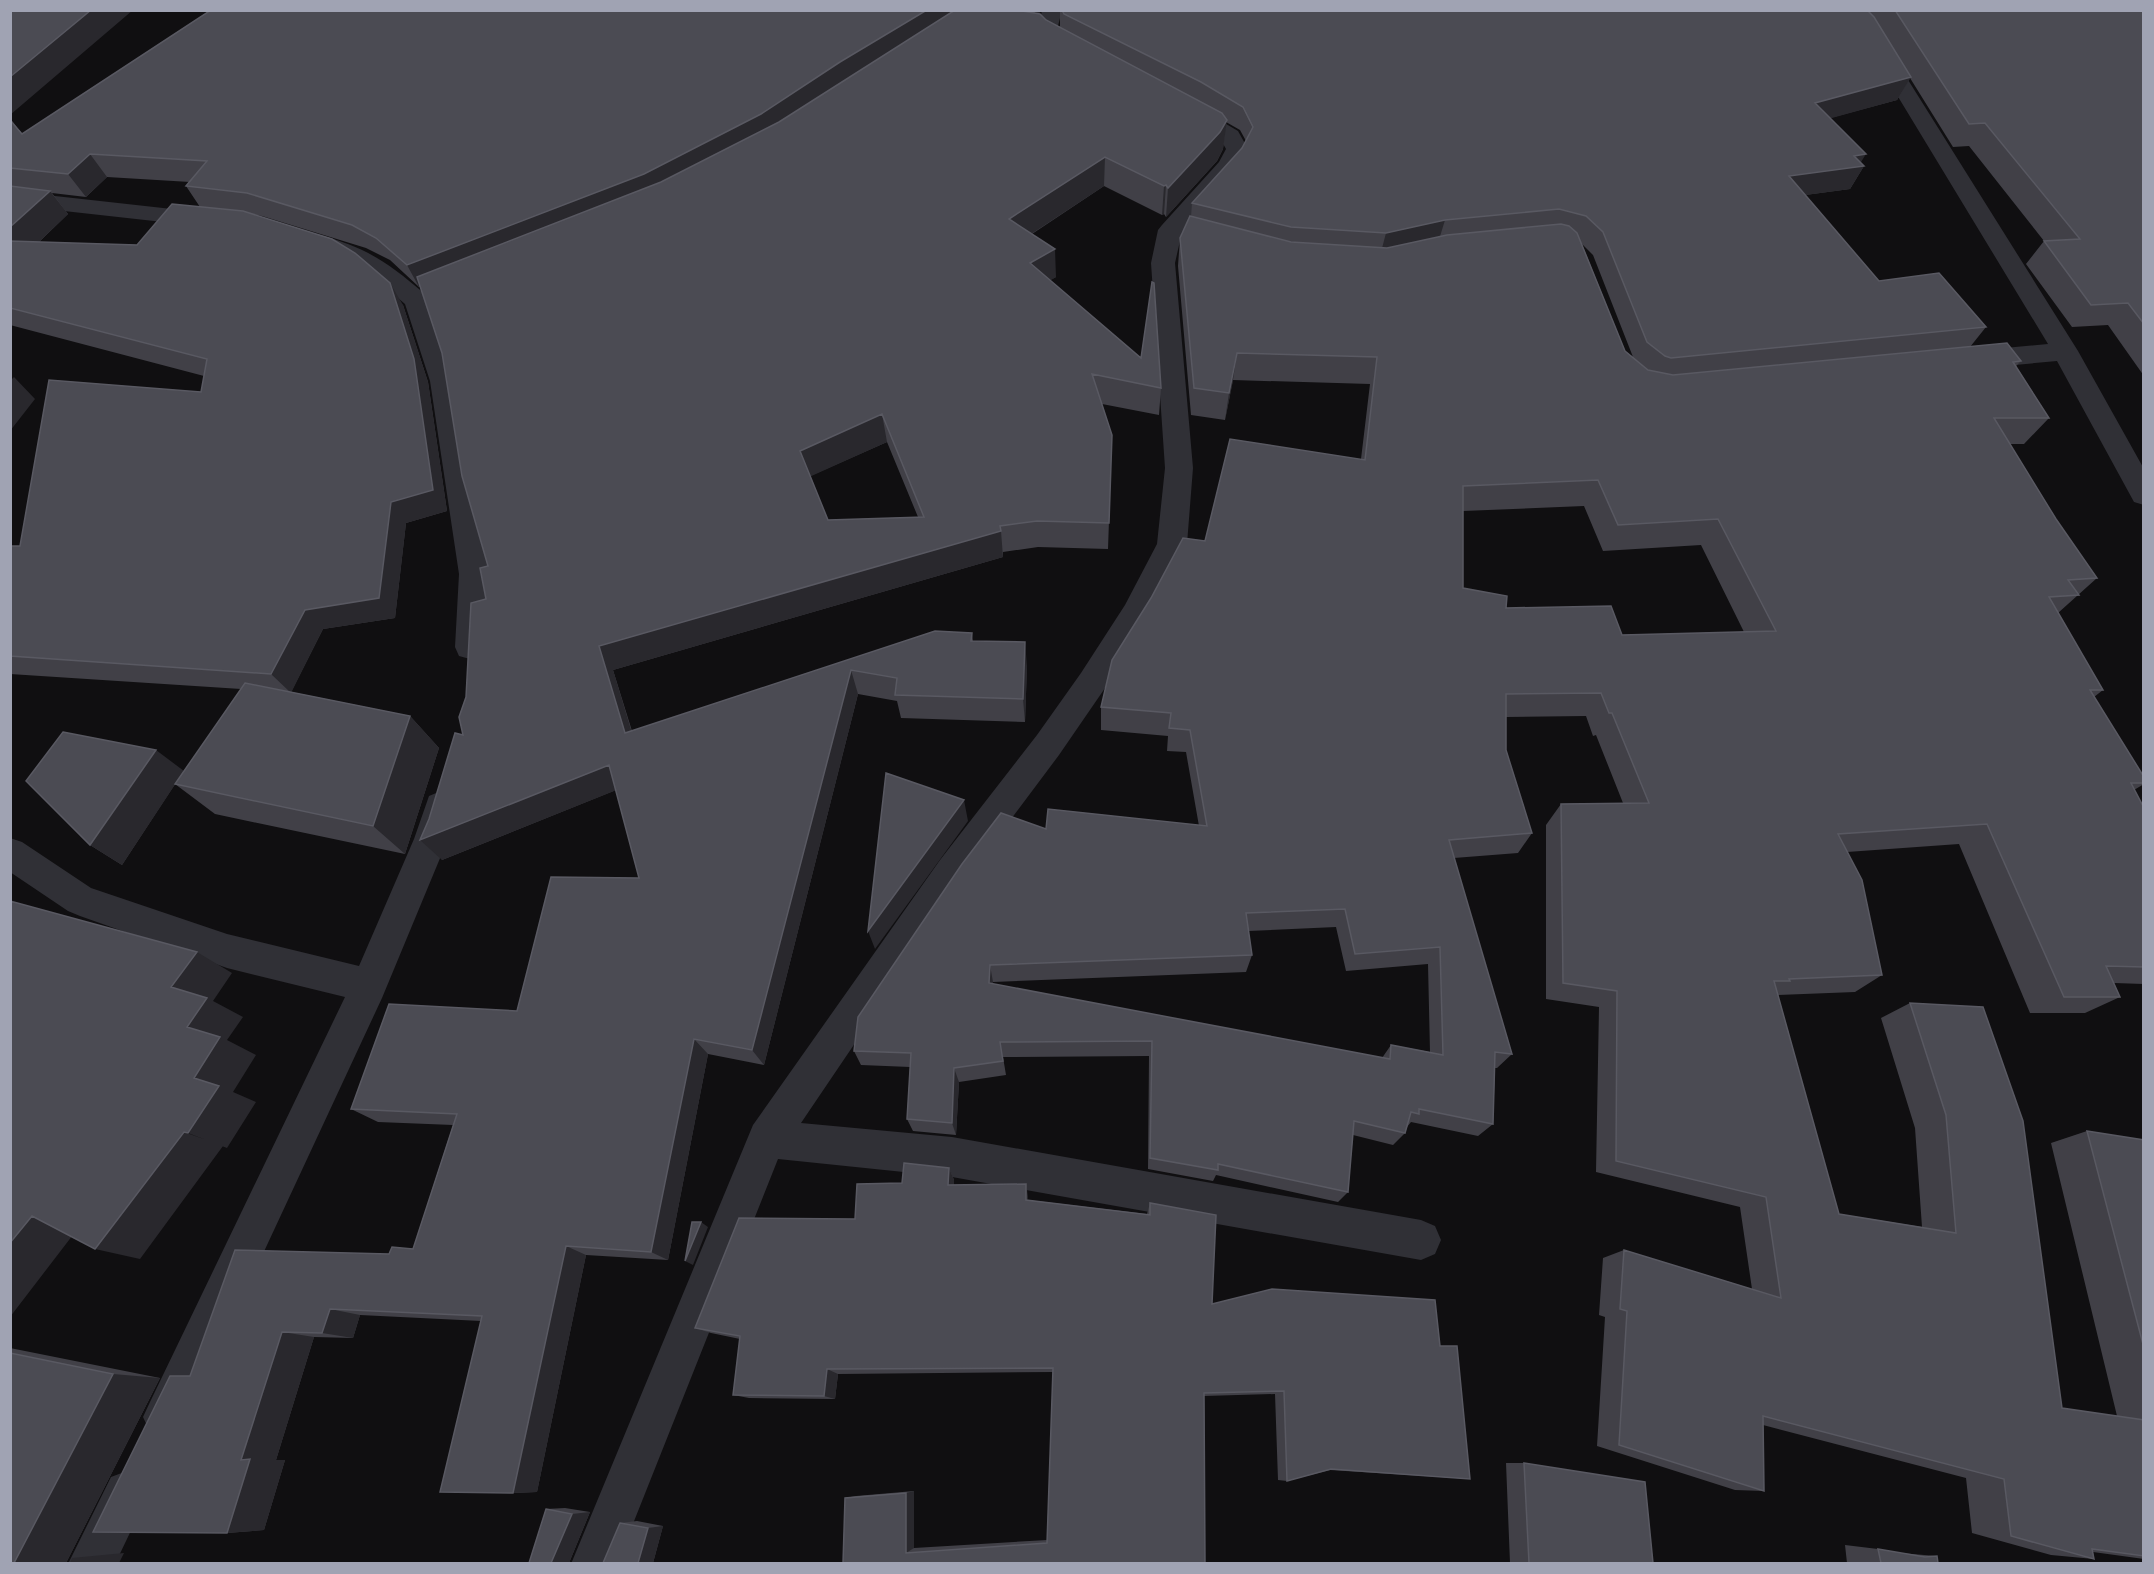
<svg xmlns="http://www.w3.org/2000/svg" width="2154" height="1574" viewBox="0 0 2154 1574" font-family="'Roboto Condensed',sans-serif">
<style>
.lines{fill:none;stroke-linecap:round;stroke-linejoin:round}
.minor{fill:#303036;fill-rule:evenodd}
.wall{fill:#414047;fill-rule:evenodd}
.shaded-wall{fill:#29282d}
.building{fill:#4b4b53;stroke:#595962;stroke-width:1.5;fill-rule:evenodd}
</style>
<rect width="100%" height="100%" fill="#100f11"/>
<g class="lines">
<path class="minor" d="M1042 10H1062L1058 26 1060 36 1084 53 1080 57C1063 62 1044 48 1038 32Z
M1837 10H1859L1878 32 2078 351 2144 469V505L2134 502 2057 361 1972 369 1963 366 1959 360 1963 354 1972 351 2048 344 1863 39Z
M1186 103 1194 105 1238 131 1248 149 1237 170 1182 232 1175 263 1193 468 1187 544 1147 621 1103 691 1059 755 964 882 801 1123 952 1137 1421 1220 1435 1226 1441 1240 1435 1254 1421 1260 952 1177 778 1159 617 1564H571L753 1125 940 860 1037 735 1081 673 1125 605 1157 544 1165 468 1151 263 1158 230 1162 225 1219 162 1226 149 1221 140 1178 115 1175 110 1178 105Z
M10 191 208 213 216 215 220 220 216 225 208 227 10 205Z
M317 234C367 248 386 261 425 294L429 300 456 381 489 574 485 647 481 656 470 659 459 656 455 647 459 574 430 381 405 304 370 274 347 260 308 247 305 242 308 237Z
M441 791 453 796 458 806 448 839 382 998 180 1432 165 1439 150 1432 143 1417 150 1402 345 997 227 968 80 916 68 911 10 872V838L22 842 91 888 227 934 359 966 414 839 429 796Z
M127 1471 143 1477 149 1493 115 1564H68L111 1477Z"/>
</g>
<path class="wall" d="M211 10H1040L1039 14 1046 20 1060 27V10H2144V376L2108 325 2072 327 2026 264 2044 241 1969 146 1953 147 1910 78 1897 100 1830 118 1861 163 1864 166 1850 189 1805 195 1879 281 1986 327 1970 347 2021 361 2016 366 2049 418 2024 444H2010L2056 519 2097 578 2058 613 2103 690 2094 697 2144 777V784L2134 790 2144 808V984L2114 983 2120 997 2085 1013H2030L1959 844 1847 852 1882 975 1855 992 1778 995 1839 1214 1922 1227 1915 1128 1881 1018 1910 1003 2062 1408 2117 1416 2051 1143 2087 1131 2144 1140V1559L2093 1552 2094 1559 2051 1555 1972 1533 1966 1478 1763 1425 1764 1491 1735 1490 1597 1446 1605 1317 1599 1315 1603 1258 1624 1250 1752 1289 1740 1207 1596 1172 1599 1007 1546 999V825L1561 804 1623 803 1596 735 1593 736 1586 716 1506 717V750L1532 833 1518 853 1454 858 1512 1054 1497 1068H1495L1493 1124 1478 1136 1411 1122 1407 1127 1405 1133 1393 1145 1353 1135 1348 1192 1338 1202 1216 1175 1213 1181 1148 1169 1149 1056 1003 1057 1006 1075 959 1082 956 1135 913 1131 907 1119 910 1067 861 1065 854 1051 1046 829 1199 826 1186 752 1167 751 1168 736 1101 730V707L1205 541 1361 459 1370 384 1233 380 1225 420 1191 415 1178 266 1180 238 1191 217 1192 203 1242 148 1246 141 1240 130 1226 122 1223 149 1217 161 1166 217 1164 214 1162 215 1104 186 1032 234 1056 277 1050 280 1161 388 1159 415 1102 404 1112 435 1108 549 1038 547 1003 552V557L613 670 632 731 972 633 973 641 1027 666 1025 722 901 718 897 701 858 694 764 1065 708 1054 668 1260 586 1255 537 1492 513 1493 481 1321 360 1315 353 1338 314 1337 276 1460H285L264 1530 227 1533 190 1376 389 1254 413 1249 453 1125 378 1122 351 1109 517 1011 639 878 616 790 442 860 429 819 463 735 466 697 486 599 488 566 442 353 420 287H419L390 260 366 248 262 216 256 215 403 305 428 382 447 511 406 523 395 618 323 629 291 692 410 716 439 748 405 854 215 814 175 784 122 865 90 845 184 771 241 689 10 674V546H20L201 392 204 376 10 325V118L22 134ZM107 177 190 182 186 186 200 207 137 245 39 242 68 214 52 193 86 197ZM1582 244 1593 255 1633 357 1625 351ZM887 442 918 517 828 520 810 476ZM1584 506 1603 551 1701 545 1744 632 1622 635 1506 608 1463 588V511ZM1336 927 1346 971 1428 964 1430 1052 1391 1045 1382 1058 993 984V982L1246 972 1252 955 1248 931Z
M949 1168 954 1180V1185L1028 1196V1200L1147 1214 1150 1203 1212 1304 1440 1346 1470 1479 1330 1470 1287 1481 1278 1480 1275 1394 1204 1396 1205 1563H843L845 1498 856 1496 914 1491V1548L1047 1540 1053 1372 838 1374 835 1399 749 1398 733 1395 740 1339 711 1333 695 1328 855 1219 902 1183Z
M10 1348 160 1378 66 1563H10Z
M1506 1463H1524L1653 1563H1510Z
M565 1508 590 1512 569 1563H529L546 1509Z
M637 1521 663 1526 653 1563 620 1523Z
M1845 1545 1878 1549 1899 1553 1937 1556 1938 1563H1847Z"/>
<path class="shaded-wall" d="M91 10H133L10 115V77Z
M927 10H978L652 197 419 287 407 265 840 62Z
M1035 10H1040L1035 25Z
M1911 77 1897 100 1803 126 1815 103Z
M1227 120 1223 149 1217 161 1166 217 1168 188Z
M90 154 107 177 86 197 68 174Z
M1866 154 1858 167 1864 166 1850 189 1776 199 1789 176 1854 156Z
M1105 157 1104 186 1010 248 1009 219Z
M1166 185 1164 214 1162 215 1164 186Z
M50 191 68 214 17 263 10 256V227Z
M1445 220 1438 243 1380 256 1386 233Z
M1055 249 1056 277 1031 292 1030 263Z
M390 283 403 305 428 382 447 511 406 523 395 618 323 629 291 693 271 674Z
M1237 353 1233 380 1225 420 1229 393Z
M14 377 35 399 10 431V381Z
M882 414 887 442 807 478 800 451Z
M1001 531 1003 557 613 670 639 756 625 733 599 646Z
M1025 642 1027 666 1025 722 1023 699Z
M851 670 858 694 764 1065 752 1050Z
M410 716 439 748 405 854 373 826Z
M156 750 184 771 122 865 90 845Z
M609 765 624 787 442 860 420 840Z
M964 800 968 821 875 949 868 931Z
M197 952 232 973 213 1001 243 1017 227 1040 256 1055 233 1092 256 1102 227 1148 188 1133 194 1078 171 987Z
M990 965 993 982 992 1000 989 983Z
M694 1039 708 1054 668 1260 651 1252Z
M954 1068 959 1082 956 1135 952 1123Z
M184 1132 223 1146 140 1259 95 1249Z
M949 1168 954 1180V1196L948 1185Z
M1026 1184 1028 1196V1211L1026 1200Z
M32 1216 79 1227 10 1317V1243Z
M701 1222 708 1227 693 1265 685 1261Z
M566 1246 586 1255 537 1492 513 1493Z
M330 1309 360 1315 353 1338 322 1333Z
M282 1332 314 1337 276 1460H285L264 1530 227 1533 241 1460Z
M827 1369 838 1374 835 1399 824 1396Z
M113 1374 160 1378 66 1563H14Z
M914 1491V1548L906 1553V1493Z
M590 1512 569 1563H551L572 1514Z
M663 1526 653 1563H638L648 1528Z
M124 1553 119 1563H70L72 1558Z"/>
<path class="building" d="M10 10H91L10 77Z
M211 10H927L840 62 761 114 644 174 407 265 376 238 352 225 247 193 186 186 207 161 90 154 68 174 10 168V120L22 134Z
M955 10H1016L1040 14 1046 20 1222 113 1227 120 1220 132 1168 188 1166 185 1164 186 1105 157 1009 219 1055 249 1030 263 1141 358 1152 282 1154 283 1161 388 1092 374 1112 435 1109 523 1037 521 1000 526 1001 531 599 646 625 733 935 631 972 633 971 641 1025 642 1023 699 895 695 897 678 851 670 752 1050 694 1039 651 1252 566 1246 513 1493 440 1492 482 1316 330 1309 322 1333 282 1332 241 1460 250 1459 227 1533 93 1532 170 1376H190L235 1250 389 1254 392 1247 413 1249 457 1114 351 1109 389 1004 517 1011 551 877 639 878 609 765 420 840 429 819 455 733 463 735 459 717 466 697 471 603 486 599 480 568 488 566 462 476 442 353 417 277 661 182 779 122ZM882 414 924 517 828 520 800 451Z
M1062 10H1867L1874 17 1911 77 1815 103 1866 154 1854 156 1864 166 1789 176 1879 281 1939 273 1986 327 1671 358 1665 356 1647 342 1603 232 1586 216 1559 209 1445 220 1386 233 1291 227 1192 203 1242 148 1253 127 1243 107 1201 82 1064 14Z
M1895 10H2144V324L2128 303 2091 305 2044 241 2080 239 1985 123 1969 124Z
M10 186 50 191 10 227Z
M172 204 243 211 332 239 355 253 390 283 414 359 433 490 391 502 379 598 305 610 271 674 10 656V546H20L49 380 201 392 207 359 10 308V241L137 245Z
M1190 216 1291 242 1387 248 1447 235 1561 224 1569 226 1577 233 1625 351 1648 370 1673 375 2007 343 2021 361 2013 362 2049 418H1994L2056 519 2097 578 2068 580 2079 595 2049 597 2103 690H2090L2144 777V783H2131L2144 808V967L2106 966 2120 997H2064L1987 824 1838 834 1862 880 1882 975 1789 979 1790 981H1774L1839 1214 1956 1233 1946 1115 1910 1003 1983 1007 2023 1121 2062 1408 2144 1420V1556L2092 1549 2094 1559 2011 1536 2004 1479 1763 1416 1764 1491 1619 1445 1627 1311 1620 1309 1624 1250 1781 1298 1766 1197 1616 1161 1617 991 1563 983 1561 804 1649 803 1612 713H1609L1601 693 1506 694V750L1532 833 1449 840 1512 1054 1495 1052 1493 1124 1419 1109V1114L1411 1112 1405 1133 1354 1121 1348 1192 1218 1164V1170L1150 1158 1152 1041 1000 1042 1003 1061 954 1068 952 1123 907 1119 911 1053 854 1051 858 1017 962 864 1001 813 1046 829 1048 809 1207 826 1190 730 1169 728 1171 713 1101 707 1112 660 1151 598 1183 538 1205 541 1230 439 1365 460 1377 357 1237 353 1229 393 1194 388 1180 238ZM1598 480 1618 525 1718 519 1776 631 1622 635 1611 606 1506 608 1507 596 1463 588V486ZM1345 909 1355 954 1440 947 1443 1055 1391 1045 1390 1059 989 983 990 965 1252 955 1246 913Z
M245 683 410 716 373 826 175 784Z
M63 732 156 750 90 845 26 781Z
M886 773 964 800 868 931Z
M10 901 197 952 171 987 207 998 187 1027 220 1037 194 1078 219 1086 188 1133 184 1132 95 1249 32 1216 10 1243Z
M2087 1131 2144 1140V1348Z
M904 1163 949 1168 948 1185 1026 1184V1200L1150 1215V1203L1216 1215 1212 1304 1272 1289 1435 1300 1440 1346H1457L1470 1479 1331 1469 1287 1481 1284 1391 1204 1393 1205 1563H843L845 1498 906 1493V1553L1047 1543 1053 1368 827 1369 824 1396 733 1395 740 1336 695 1328 739 1218 855 1219 857 1184 902 1183Z
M692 1222H701L685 1261Z
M10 1353 113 1374 14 1563H10Z
M1524 1463 1645 1482 1653 1563H1529Z
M546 1509 572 1514 551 1563H529Z
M620 1523 648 1528 638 1563H603Z
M1878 1549 1925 1557 1937 1556 1938 1563H1881Z"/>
<rect width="2154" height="1574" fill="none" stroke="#a0a3b3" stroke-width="24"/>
</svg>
